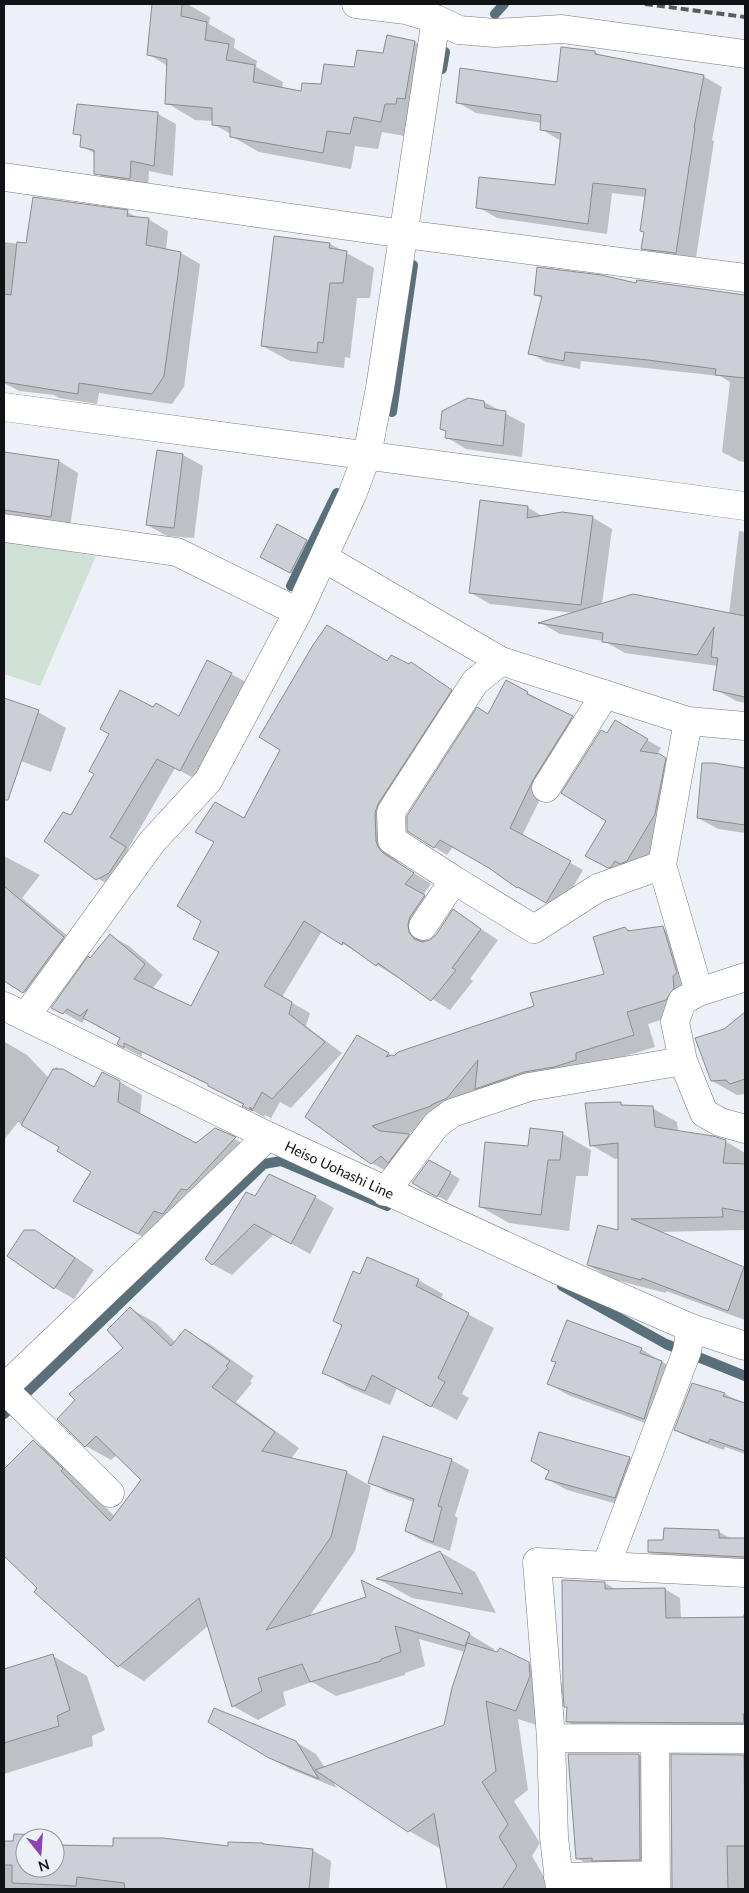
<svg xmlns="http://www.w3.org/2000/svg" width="749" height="1893" viewBox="0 0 749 1893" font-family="Lato,sans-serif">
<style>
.green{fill:#cfe1d5}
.shadow{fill:#0003}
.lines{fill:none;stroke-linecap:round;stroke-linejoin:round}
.stream{stroke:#59707a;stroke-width:10}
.building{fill:#cccfd5;stroke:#8a8c92}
.street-casing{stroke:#777a80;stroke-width:29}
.secondary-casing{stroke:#777a80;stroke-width:29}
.street{stroke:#fff;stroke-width:28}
.secondary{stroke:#fff;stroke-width:28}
.rail{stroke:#595b5f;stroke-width:4;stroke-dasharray:8 4;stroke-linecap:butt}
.labels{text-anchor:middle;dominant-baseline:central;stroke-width:5;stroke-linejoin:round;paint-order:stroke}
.street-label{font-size:14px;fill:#111215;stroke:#edf0f6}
</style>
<rect width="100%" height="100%" fill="#edf0f6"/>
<path class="green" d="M4 541 96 556 40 686 4 674Z"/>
<path class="shadow" d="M154 4H187L210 17 209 24 235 39 234 48 257 61 256 67 283 82 282 89 302 93 322 86 384 54 388 36 415 42 443 58 410 137 382 132 378 149 355 146 351 169 259 152 231 136V134L213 124V121L195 120 167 103 168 66 148 54Z
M595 52 601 56 703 76 722 87 712 140 714 141 695 264 662 259 643 248 645 233 641 231 646 197 612 193 607 234 497 218 478 207 556 186 561 141 541 129 542 123 476 113 457 102 558 83Z
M158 114 176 124 173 176 149 171 148 189 114 184 96 173V154L81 146 82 137 75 133Z
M127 212 139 218 148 219 168 231 166 250 181 253 200 264 184 387 172 404 99 393 97 404 59 398 54 395 19 391 4 383V242L27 245Z
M330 244 374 268 370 298H357L350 358 345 357 344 368 290 361 262 346Z
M638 285 745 295V462L739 461 722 452 730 382 720 376 581 361 580 369 546 362 530 353 543 299 535 295Z
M484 402 525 424 522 457 466 449 446 437 447 432 441 429Z
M4 453 59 461 78 473 70 527 4 518Z
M183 455 203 466 194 538 167 536 147 525Z
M527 507 544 517H592L612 529 602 604 729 614 739 531 745 532V703L736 701 715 689 718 666 625 653 604 641 560 634 541 623 575 613 490 604 471 593Z
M278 526 326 552 310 584 282 568Z
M388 662 410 665 411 664 469 701 396 814V859L401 865 431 884 423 895 443 906 425 935 426 942 431 941 437 936 454 911 498 940 470 979 473 981 450 1010 322 931 282 997 310 1013 306 1026 342 1053 291 1108 280 1102 271 1118 263 1114 266 1118 262 1116 209 1085 142 1052V1057L136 1054 118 1044 121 1038 85 1018 82 1023 53 1007 111 936 129 946 163 975 152 989 192 1008 220 952 244 820Z
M231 674 250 684 199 781 175 768 128 849 144 859 116 889 97 878 72 817 153 708 180 718Z
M506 682 541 700 540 702 585 725 546 787 522 836 583 870 560 909 518 887 490 868 453 847 447 855 434 847 488 715Z
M4 700 38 712 66 728 51 772 4 755Z
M608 734 647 740 661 748 657 755 679 767 669 823 642 869 623 875 587 855 607 821Z
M714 764 745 769V833L718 829 698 818Z
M4 856 40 875 22 898 82 948 42 1003 4 979Z
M625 928 632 932 662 928 684 940 687 1012 648 1024 655 1047 596 1065 406 1134 429 1147 393 1175 372 1163 357 1037 395 1057 535 1007 605 975Z
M745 1017V1094L737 1095 712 1081 725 1030 739 1018Z
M5 1042 27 1055 49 1078 56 1067 95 1089 120 1082 142 1095 140 1115 196 1145 216 1129 257 1151 161 1246 97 1213 93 1171 61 1147 18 1122 4 1140Z
M620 1104 625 1106 652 1108 677 1122 678 1132 725 1141 745 1153V1230L658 1232 745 1269V1320L666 1291V1293L612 1279 588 1265 619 1232V1158L615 1159 591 1145Z
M563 1134 591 1150 588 1176H576L569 1231 509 1223 481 1207 529 1148Z
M430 1161 460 1179 447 1201 413 1183Z
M255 1197H315L334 1208 310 1254 274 1234 232 1275 212 1264Z
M34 1231 55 1243 94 1270 74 1299 55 1288Z
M361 1275 418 1280 443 1294 441 1300 494 1328 462 1394 469 1398 457 1420 397 1388 390 1405 348 1387 323 1372 343 1325Z
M131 1309 156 1323 176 1343 186 1331 211 1345 254 1376 250 1381 252 1383 236 1402 299 1448 291 1459 346 1472 371 1486 355 1551 309 1617 368 1598 469 1634 494 1649 493 1652 529 1664 562 1683V1690H564L605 1583 617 1590 665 1589 680 1598 681 1619 743 1618V1614H745V1731L583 1730 568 1722V1708L565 1707 564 1691 549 1729 518 1719 528 1790 514 1801 540 1843 532 1856 549 1885 547 1889H448L441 1849 409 1831 331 1779 337 1788 290 1769 269 1757 296 1742 316 1754 325 1768 445 1726 465 1652 419 1639 425 1666 405 1673V1675L336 1696 312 1682 283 1692 286 1705 258 1720 233 1706 209 1625 144 1681 119 1666 4 1554V1471L33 1442 58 1456 115 1517 142 1480 117 1455 111 1460 86 1446 59 1419 124 1349Z
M641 1349 681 1373 664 1430 568 1395 549 1384Z
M693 1384 725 1394 745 1404V1454L725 1447 724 1450 691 1438 675 1430Z
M540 1434 630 1458 649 1470 635 1509 567 1490 547 1479 550 1471Z
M452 1460 469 1470 455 1516 458 1518 450 1551 423 1541 406 1531 414 1502 387 1492 370 1482Z
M719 1532 732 1539H745V1565L665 1561 649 1552 665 1541Z
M440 1552 475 1572 496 1613 412 1598 378 1579Z
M53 1656 87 1676 105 1730 92 1736 93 1746 4 1774V1670Z
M569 1755H639L652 1763 653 1867 590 1866 577 1858Z
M672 1755 745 1756V1889H673Z
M15 1836H43L47 1838H25V1868H55V1843L61 1846 229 1847 312 1850 331 1861 329 1889H4L6 1842H14Z"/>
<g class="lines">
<path class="stream" d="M495 14 504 4
M442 69 445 52
M392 412 413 265
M291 586 337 493
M562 1286 666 1344 745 1376
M4 1414C92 1332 177 1247 264 1164L281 1161 387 1206"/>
</g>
<path class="building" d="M152 4H182L181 16 207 22 205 40 229 44 226 60 255 65 253 82 301 91 302 83 321 84 324 64 354 67 357 50 383 53 387 35 415 41 405 99 397 98 396 104H385L381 122 354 117 350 134 327 131 323 153 230 137V127L212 125V108L165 104 167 59 147 55Z
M561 47 595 51V54L704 75 694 128H695L676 253 641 249 644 232 640 231 646 189 593 183 588 224 476 208 479 177 555 185 561 133 540 130 541 115 456 103 460 68 557 82Z
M77 104 158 112 154 166 131 161 130 179 94 174V150L80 147 81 135 73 134Z
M33 197 128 210 127 216 149 218 146 245 181 252 164 376 152 394 79 383 78 394 4 382V294L11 295 17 242 26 243Z
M274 236 330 243 329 248 347 251 343 283H330L323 343 318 342 317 353 261 346Z
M537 267 601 275 636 283 637 280 745 295V378L715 375 716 369 648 360 565 352 564 361 528 354 542 296 534 295Z
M468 398 484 401 485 408 506 411 503 446 445 438 446 431 440 429 442 411Z
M157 450 183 454 174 528 146 525Z
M4 452 59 460 51 517 4 510Z
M480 500 528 506 527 518 562 512 593 516 581 605 469 593Z
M277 524 307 540 290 573 260 557Z
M633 594 745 616V697L713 690 718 658 711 657 714 627 697 655 602 642 603 633 538 623Z
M327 625 387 661 391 655 409 664 411 662 452 690 378 804 375 813 376 841 378 847 383 853 414 873 405 884 425 895 410 917 408 924 409 932 414 939 422 942 430 940 436 935 453 909 481 929 452 968 456 970 431 1001 378 963 376 966 343 942 342 945 304 921 264 986 292 1002 289 1014 325 1042 272 1099 262 1092 253 1109 249 1107 253 1111 242 1106 244 1104 208 1086V1084L124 1043V1048L117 1044 120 1038 83 1018 88 1009 80 1016 67 1009 63 1014 51 1008 88 956 90 958 110 934 145 964 134 979 191 1006 219 952 193 939 201 921 177 906 214 842 195 832 215 802 244 818 280 750 259 737 313 645Z
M207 660 232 673 180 771 157 759 110 837 126 847 109 873 96 880 44 841 63 812 71 815 94 774 89 771 109 734 100 729 120 690 153 707 156 703 179 716Z
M506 680 528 692 527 694 573 716 533 780 510 828 571 861 546 903 518 887 517 888 489 868 440 840 434 848 407 831V816L477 707 488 714Z
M4 698 39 710 8 800H4Z
M615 720 648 739 640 751 660 754 666 758 655 814 627 861 620 864 615 861 611 867 608 868 585 856 606 821 561 793 601 730 607 733Z
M702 763H714L745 768V825L697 818Z
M4 886 64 937 23 993 4 981Z
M663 926 677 973 673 976 674 988 666 1000 627 1012 634 1035 576 1053V1060L554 1067 524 1072 475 1089 478 1060 447 1098 431 1105V1106L372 1126 380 1131 410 1134 388 1163 381 1156 371 1164 305 1117 357 1035 389 1053 386 1057 392 1055 394 1056 398 1052 534 1006 530 993 604 974 593 937 625 927 628 931Z
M745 1012V1079L730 1084 726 1080 711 1081 695 1038 724 1029Z
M53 1069H63L94 1087 102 1072 120 1081 118 1102 196 1143 215 1128 236 1137 187 1190 181 1189 163 1214 154 1211 138 1234 73 1201 91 1172 57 1151 59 1147 21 1125Z
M621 1102V1105L653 1106 655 1127 713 1136 726 1140 723 1163 745 1164V1212L722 1208 723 1217 631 1219 744 1267 728 1311 642 1278 641 1280 587 1265 598 1225 618 1230V1143L590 1146 585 1103Z
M530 1128 563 1132 560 1160H548L541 1215 479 1207 485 1142 528 1146Z
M429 1160 451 1172 437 1197 412 1183Z
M269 1174 316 1196 291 1244 254 1224 212 1265 205 1259 246 1192 255 1196Z
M24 1230H35L75 1258 54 1289 7 1256Z
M367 1257 419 1279 416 1286 469 1313 438 1378 445 1382 431 1407 372 1375 365 1391 322 1373 342 1325 333 1321 353 1271 360 1274Z
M130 1307 171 1346 185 1329 230 1361 226 1366 228 1368 212 1387 275 1432 262 1451 347 1471 331 1537 266 1630 366 1597 361 1580 470 1633 465 1646 395 1626 401 1652 381 1659V1661L310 1682 302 1664 258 1678 262 1691 232 1707 199 1598 118 1667 34 1592 37 1588 4 1556V1469L33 1440 63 1469 61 1471 110 1521 141 1480 96 1436 85 1447 57 1419 75 1400 69 1394 123 1348 107 1330Z
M567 1320 642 1348 640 1353 662 1361 644 1419 547 1384 556 1362 551 1361Z
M692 1383 725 1393 723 1396 745 1403V1451L710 1439 708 1443 674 1430Z
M539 1432 630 1457 615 1498 545 1479 549 1471 531 1461Z
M383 1436 452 1459 438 1506 442 1507 433 1542 405 1531 414 1499 368 1483Z
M664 1528 719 1530V1538H745V1557L648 1552V1540H663Z
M440 1551 463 1594 376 1579Z
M562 1580 605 1582V1589L665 1588 666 1618 745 1617V1714H743L744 1723 566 1722 567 1707H564L563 1692Z
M467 1643 497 1652 500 1648 529 1662 530 1676 516 1711 486 1701 496 1771 482 1782 508 1824 499 1837 517 1866 502 1889H447L434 1813 408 1832 315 1770 444 1725 452 1688Z
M53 1654 70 1710 57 1716 59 1726 4 1743V1669Z
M214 1708 296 1741 319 1779 269 1758 208 1722Z
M568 1754H639L640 1860 592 1861V1858L576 1859Z
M671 1754 744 1755 745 1846H727L728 1889H672Z
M14 1834 43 1835V1838H25V1868H55V1845L113 1846V1838H163L228 1846V1842L263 1843V1844L313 1849 309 1889H125L124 1883 77 1877 76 1886 12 1883V1865H4V1841H13Z"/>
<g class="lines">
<defs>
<path id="street" d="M356 4 406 10 436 19 459 30 495 33 562 29 745 54
M4 177 404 234 745 278
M4 528 177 552 298 612
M324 558 501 661 688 721 745 726
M688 721 662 865 699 992 745 977
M546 788 605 694
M454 880 392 840 391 812 475 682 501 661
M423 926 454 880 534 929 598 888 662 865
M699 992 682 1001 675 1022 683 1061 704 1113 720 1122 745 1129
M4 1006 268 1136
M26 1016 152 842 208 781 298 612 352 495 367 455 380 388 436 19
M385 1192 436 1125 452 1113 529 1087 683 1061
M5 1387 10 1395 110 1493
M606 1566 745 1573
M551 1738 745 1739
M655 1739 656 1889
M558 1877 656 1875
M560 1889 554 1837 551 1738 537 1562 606 1566 687 1351 691 1328"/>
<g id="secondary">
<path d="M4 407 745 506"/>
<path id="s1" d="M4 1388 268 1136 558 1270 691 1328 745 1346"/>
</g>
</defs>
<use href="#street" class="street-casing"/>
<use href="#secondary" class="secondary-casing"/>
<use href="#street" class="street"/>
<use href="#secondary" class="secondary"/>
<path class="rail" d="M645 4 745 17"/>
</g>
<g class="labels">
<g class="street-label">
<text stroke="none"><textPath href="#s1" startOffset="444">Heiso Uohashi Line</textPath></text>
</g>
</g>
<rect width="749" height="1893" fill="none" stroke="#111215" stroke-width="10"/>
<g transform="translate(40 1853) rotate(163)"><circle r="24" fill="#edf0f6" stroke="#95979c"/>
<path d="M0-4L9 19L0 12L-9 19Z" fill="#8a42b5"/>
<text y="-8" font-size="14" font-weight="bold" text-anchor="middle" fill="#111215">N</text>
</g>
</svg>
